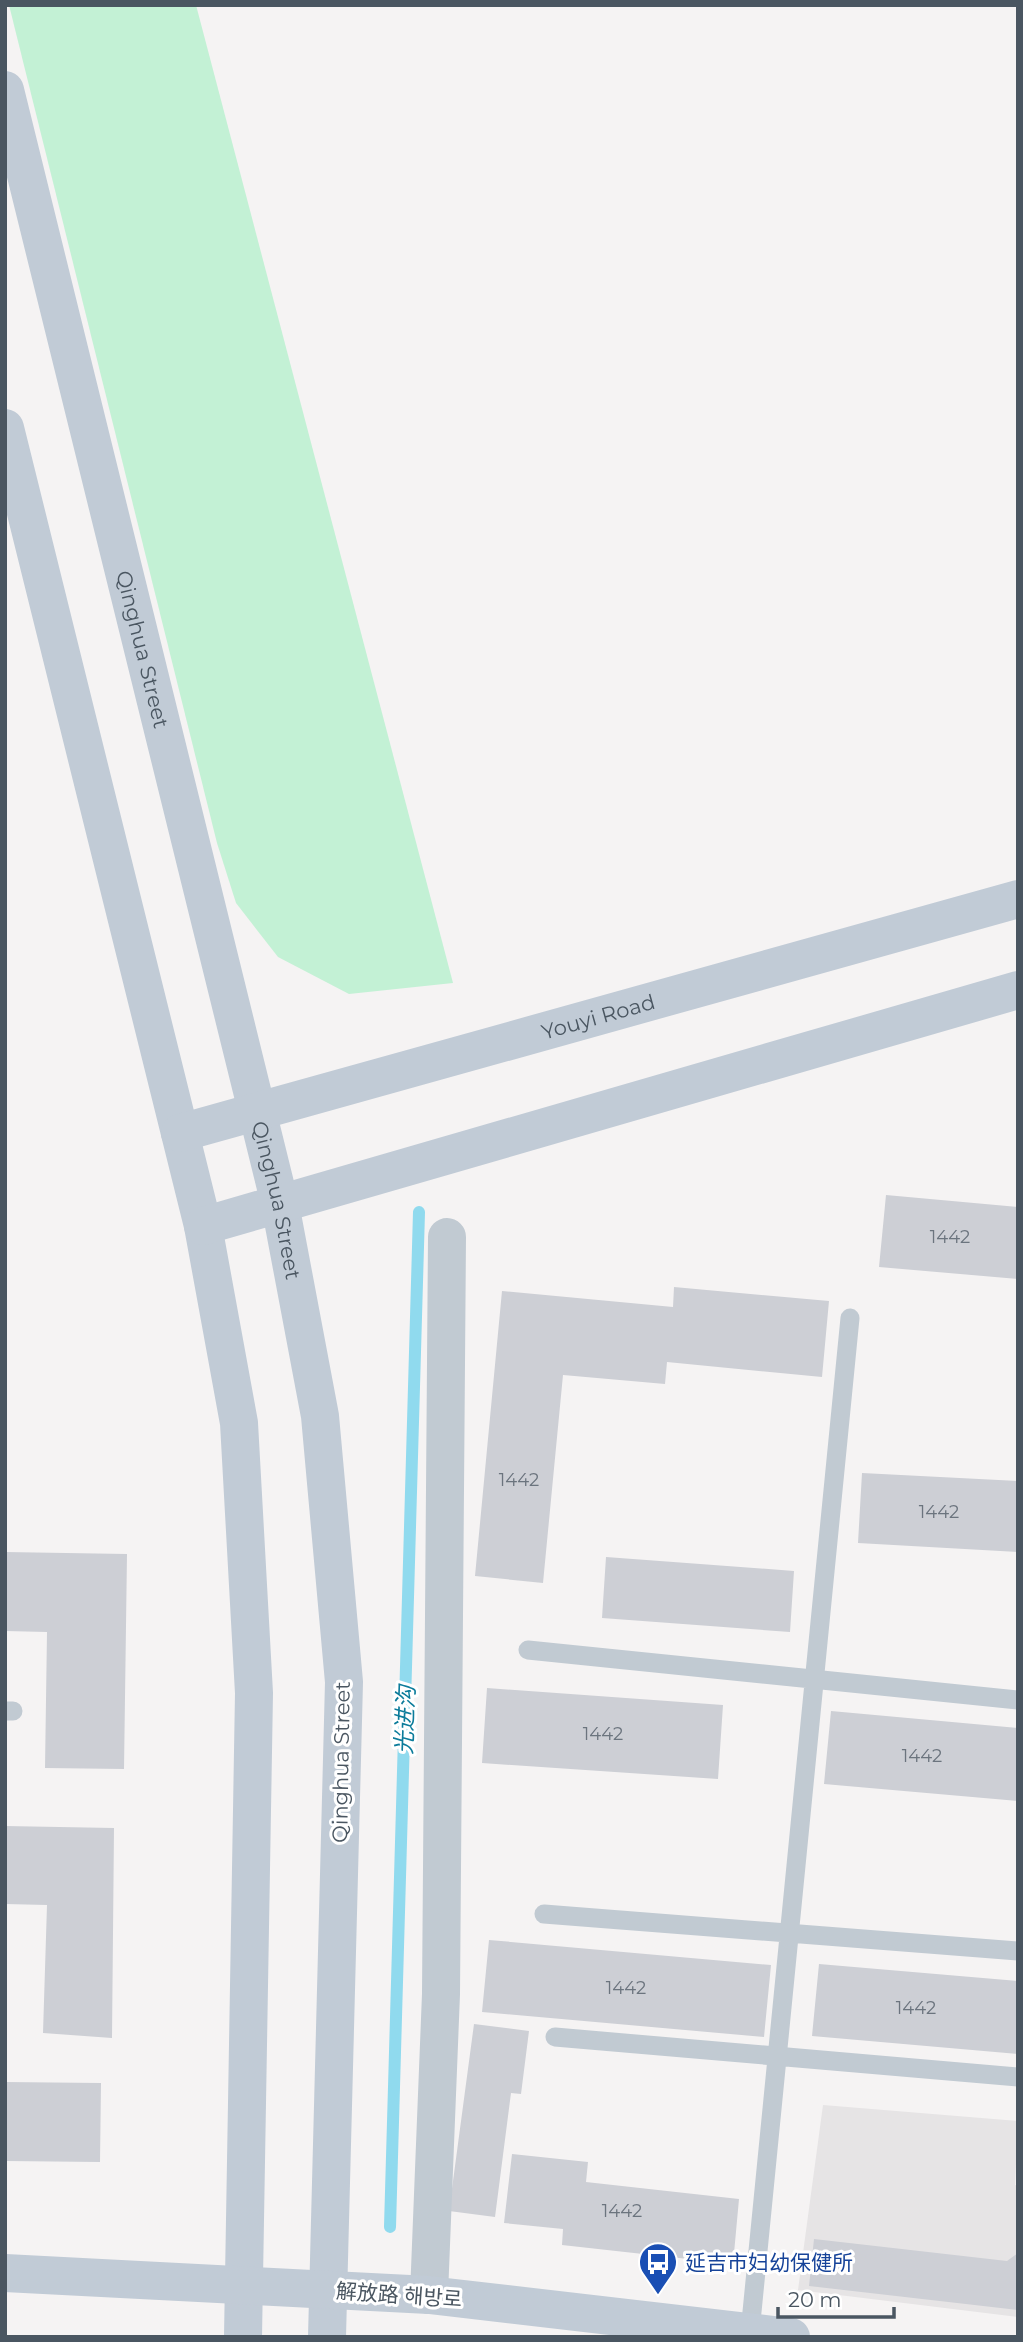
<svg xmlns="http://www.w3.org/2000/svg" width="1023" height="2342" viewBox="0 0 1023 2342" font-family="Montserrat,'Noto Sans SC','Noto Sans KR',sans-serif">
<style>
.education{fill:#e6e4e5}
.green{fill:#c3f1d5}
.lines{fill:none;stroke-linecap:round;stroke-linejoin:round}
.stream{stroke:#90daee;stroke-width:12}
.building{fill:#cdcfd5}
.lane{stroke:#c1cad2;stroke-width:19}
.street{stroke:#c1cad2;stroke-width:38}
.secondary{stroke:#c1cbd6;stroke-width:38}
.labels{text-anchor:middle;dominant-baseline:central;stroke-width:6;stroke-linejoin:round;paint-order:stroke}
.number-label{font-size:18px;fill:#6b747e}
.street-label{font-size:21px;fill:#4a5661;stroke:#fff}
.transit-label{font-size:21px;fill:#164399;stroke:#fff;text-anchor:start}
.water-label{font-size:23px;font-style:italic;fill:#0c7c9b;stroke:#fff}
</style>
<rect width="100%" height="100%" fill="#f5f3f3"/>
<path class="education" d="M823 2105 1018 2121 1015 2185 1018 2186V2317L798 2290Z"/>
<path class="green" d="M9 5H196L453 983 349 994 278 957 236 903 217 843Z"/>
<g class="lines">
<path class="stream" d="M390 2227 419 1212"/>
</g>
<path class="building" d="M886 1195 1018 1207V1279L879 1267Z
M674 1287 829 1301 822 1377 667 1362 665 1384 563 1375 543 1583 475 1576 502 1291 673 1307Z
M862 1473 1018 1481V1552L858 1543Z
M5 1552 127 1554 124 1769 45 1768 47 1632 5 1631Z
M606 1557 794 1571 790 1632 602 1618Z
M487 1688 723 1705 718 1779 482 1763Z
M831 1711 1018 1728V1801L824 1784Z
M5 1826 114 1828 112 2038 43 2033 47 1905 5 1904Z
M489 1940 771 1965 764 2037 482 2012Z
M819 1964 1018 1981V2054L812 2036Z
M474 2024 529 2031 521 2094 511 2093 495 2217 449 2211Z
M5 2082 101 2083 100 2162 5 2161Z
M512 2154 588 2162 586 2182 739 2199 733 2264 562 2245 563 2229 504 2223Z
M814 2239 1007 2261 1018 2253V2310L809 2286Z"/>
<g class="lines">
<path class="lane" d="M528 1650 1018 1700
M5 1711H13
M544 1914 1018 1951
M555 2037 1018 2077
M750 2332 850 1318"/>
<path class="street" d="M429 2295 441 1994 447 1237"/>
<g class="secondary">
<path id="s1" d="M5 90 280 1204 320 1416 344 1682 327 2337"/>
<path d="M5 428 203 1226 239 1423 254 1693 243 2337"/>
<path id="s2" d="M180 1133 1018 899"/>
<path d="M203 1226 1018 990"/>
<path d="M5 2273 429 2295 791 2337"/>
</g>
</g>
<defs>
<symbol id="bus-pin" viewBox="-11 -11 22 30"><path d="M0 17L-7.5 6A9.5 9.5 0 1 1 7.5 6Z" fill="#1a4fb4" stroke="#fff"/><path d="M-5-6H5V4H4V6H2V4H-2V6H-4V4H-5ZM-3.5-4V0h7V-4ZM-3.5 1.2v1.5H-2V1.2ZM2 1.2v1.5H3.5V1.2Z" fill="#fff"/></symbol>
</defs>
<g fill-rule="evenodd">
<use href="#bus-pin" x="636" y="2240" width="44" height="60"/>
</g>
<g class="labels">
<g class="number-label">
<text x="950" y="1237">1442</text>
<text x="519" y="1480">1442</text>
<text x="939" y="1512">1442</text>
<text x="603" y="1734">1442</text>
<text x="922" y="1756">1442</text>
<text x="626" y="1988">1442</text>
<text x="916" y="2008">1442</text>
<text x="622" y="2211">1442</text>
</g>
<g class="street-label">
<text stroke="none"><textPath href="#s1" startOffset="576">Qinghua Street</textPath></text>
<text stroke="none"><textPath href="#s2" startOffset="434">Youyi Road</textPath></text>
<text stroke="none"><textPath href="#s1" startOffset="1143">Qinghua Street</textPath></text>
<text transform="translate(341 1762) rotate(-89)">Qinghua Street</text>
<text transform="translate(399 2295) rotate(4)">解放路 해방로</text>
</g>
<g class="transit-label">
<text x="685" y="2262">延吉市妇幼保健所</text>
</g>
<g class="water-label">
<text transform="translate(405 1720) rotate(-88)">光进沟</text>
</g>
</g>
<rect width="1023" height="2342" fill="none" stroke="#4a5661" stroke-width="14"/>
<path d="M778 2307v10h116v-10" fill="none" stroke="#4a5661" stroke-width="3.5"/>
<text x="788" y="2307" font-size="21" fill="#4a5661" stroke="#ffffff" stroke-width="5" paint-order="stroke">20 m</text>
</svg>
